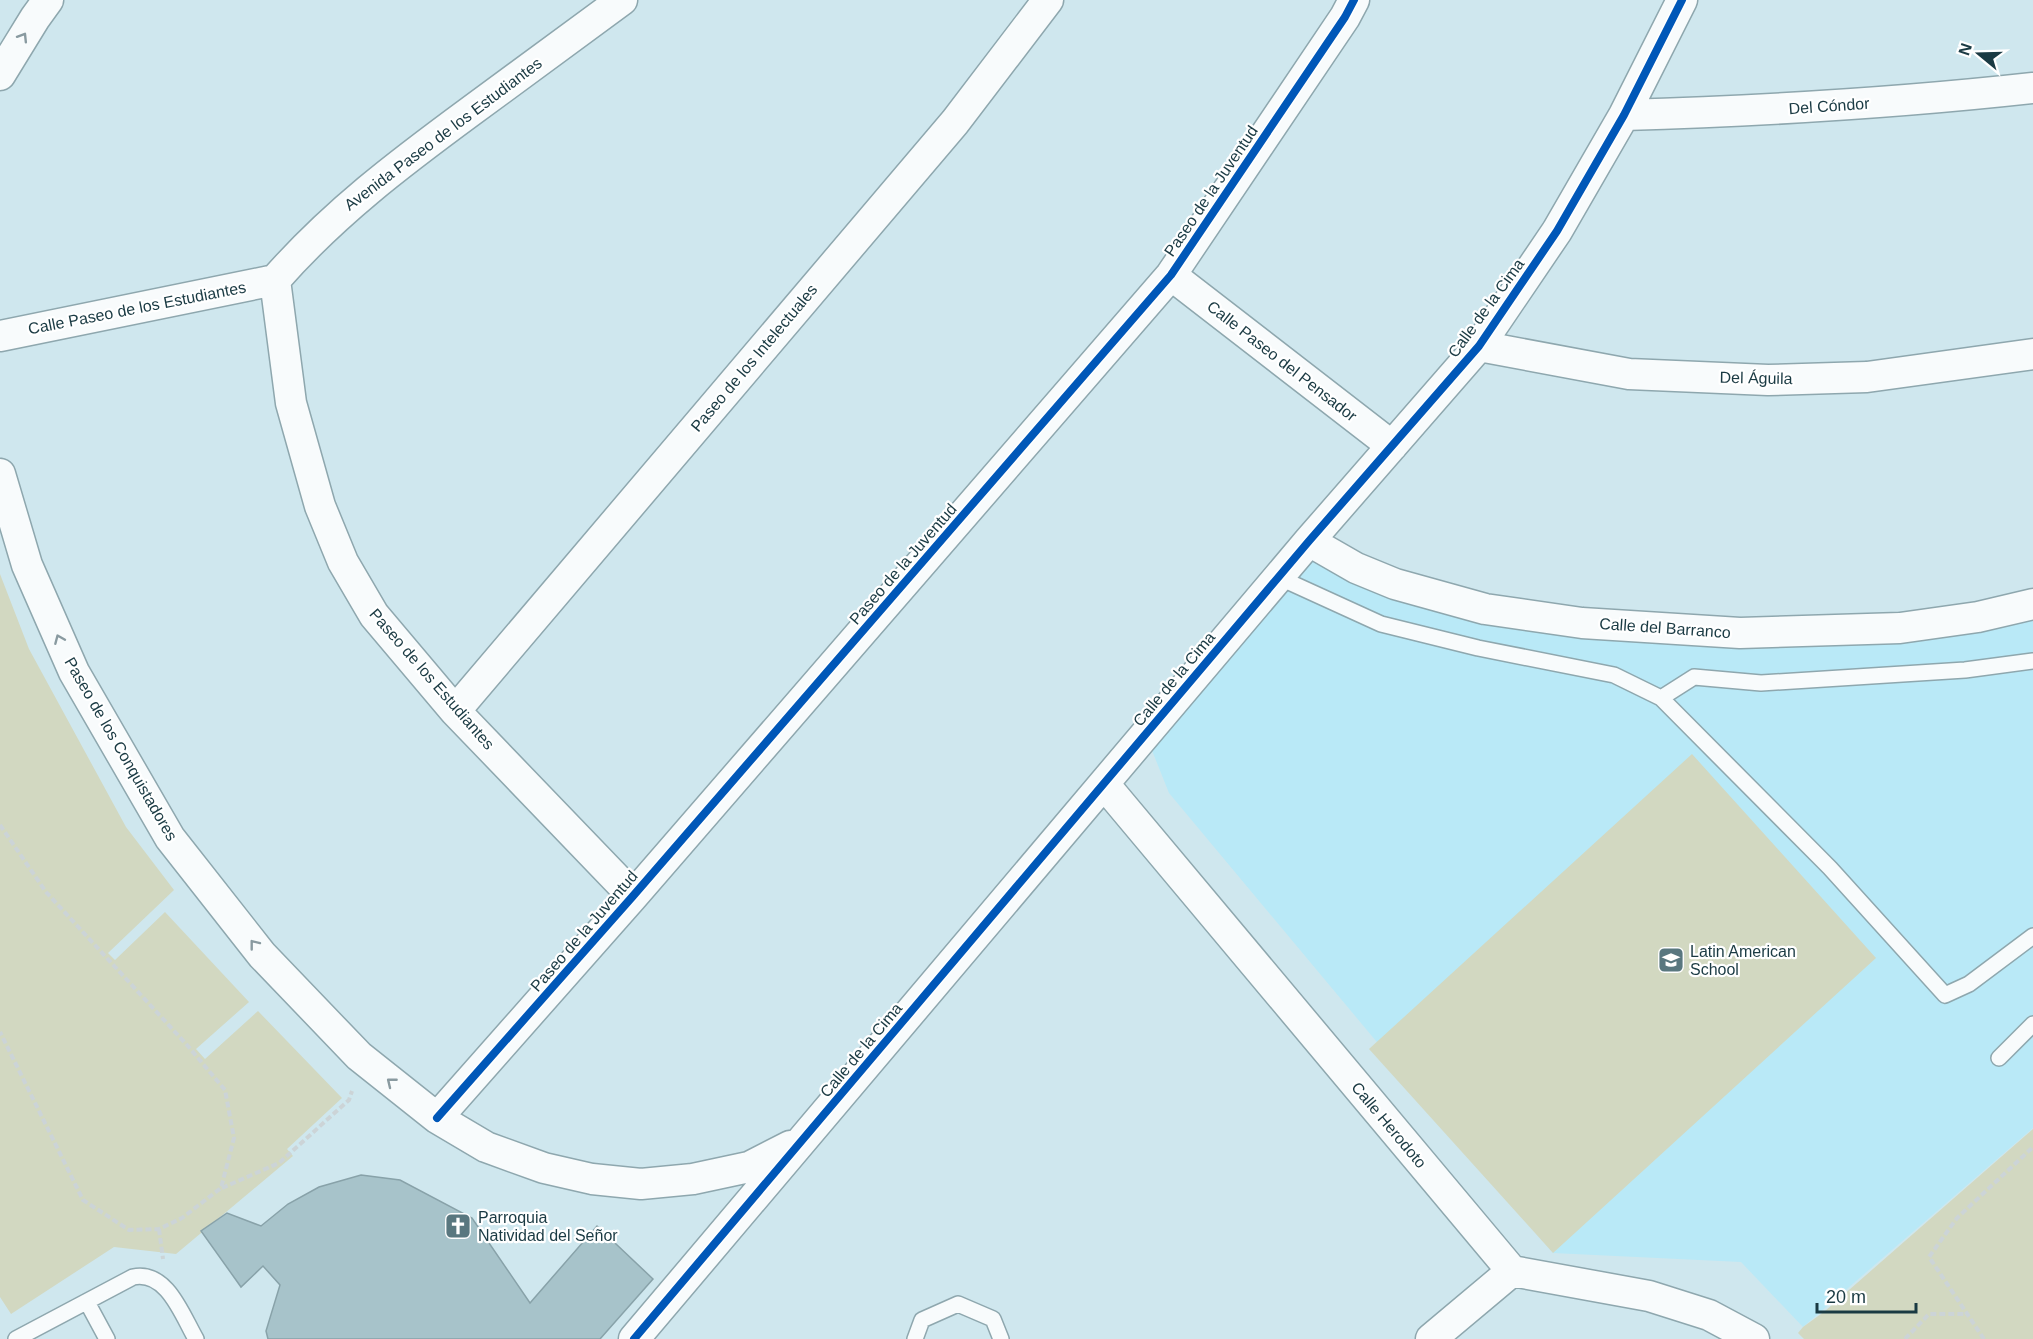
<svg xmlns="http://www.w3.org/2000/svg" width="2033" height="1339" viewBox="0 0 2033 1339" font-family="Arial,sans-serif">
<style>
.built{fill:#b9e9f7}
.green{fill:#d2d8c1}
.building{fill:#a7c3ca;stroke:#88a2a9;stroke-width:1.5}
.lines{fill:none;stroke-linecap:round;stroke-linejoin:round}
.service-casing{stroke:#8ea7ae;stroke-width:18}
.minor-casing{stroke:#8ea7ae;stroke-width:33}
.path{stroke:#ccd4d7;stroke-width:4;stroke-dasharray:6 3;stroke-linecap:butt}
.service{stroke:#f8fbfc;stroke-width:15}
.minor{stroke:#f8fbfc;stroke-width:30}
.cycleway-casing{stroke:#fff;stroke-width:11}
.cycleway{stroke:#0057b8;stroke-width:8}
.oneway{stroke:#899aa0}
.labels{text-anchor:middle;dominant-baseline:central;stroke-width:4.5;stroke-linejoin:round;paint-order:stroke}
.street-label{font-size:16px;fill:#1a3a43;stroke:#fff}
.poi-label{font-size:16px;fill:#1a3a43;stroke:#fff;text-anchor:start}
</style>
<rect width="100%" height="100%" fill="#cfe7ee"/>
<path class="built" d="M1313 546 1510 627 2033 609V1128L1803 1327 1741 1262 1553 1253 1169 793 1147 738Z"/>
<path class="green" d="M0 574 29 649 126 827 174 890 108 953 115 960 165 912 249 1002 196 1049 205 1059 258 1011 342 1098 287 1149 293 1156 176 1254 114 1247 11 1314 0 1297Z
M1692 754 1876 958 1553 1253 1369 1049Z
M2033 1129V1339H1804L1798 1333 1803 1327 1825 1311Z"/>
<path class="building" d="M361 1175 400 1180 472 1218 530 1303 597 1226 653 1279 600 1339H268L266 1331 280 1285 263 1266 241 1287 201 1231 227 1213 261 1226 288 1204 319 1187Z"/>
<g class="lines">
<defs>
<path id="service" d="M1278 577 1381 624 1478 648 1614 675 1661 698 1830 868 1945 995 1969 984 2033 936
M1661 698 1694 677 1761 683 1965 670 2033 661
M1999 1058 2033 1024
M87 1302 107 1339
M16 1339 133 1277C167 1270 182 1315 196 1339
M915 1339 922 1320 958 1304 993 1319 1001 1339"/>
<path id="minor" d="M0 75 35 18 48 0
M1624 115C1761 111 1897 103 2033 88
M1171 275 1392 446
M275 280 291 403 320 506 343 562 374 615 455 711 633 896
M275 280C334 213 399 164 471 111 521 74 571 37 622 0
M0 336 275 280
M1479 346 1629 374 1768 380 1867 377 2033 354
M0 474 27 565 74 672 170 838 262 955 359 1056 437 1118 486 1147 544 1168 592 1179 641 1184 693 1179 749 1167 790 1146
M1309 541 1356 568 1395 584 1485 609 1582 623 1740 633 1900 628 1978 617 2033 604
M455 711 955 122 1048 0
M1104 784 1512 1271 1649 1296 1709 1315 1754 1339
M437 1118 633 896 1171 275 1345 17 1354 0
M634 1339 1309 541 1479 346 1557 231 1624 115 1682 0
M1431 1339 1512 1271"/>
</defs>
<use href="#service" class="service-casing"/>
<use href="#minor" class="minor-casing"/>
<path class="path" d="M0 825 46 892 187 1045 225 1090 234 1138 221 1188 182 1218 159 1229 129 1230 83 1200 0 1032
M222 1188 279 1163 349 1100 352 1091
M159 1229 163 1259
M1905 1339 1929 1314H1966
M1984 1339 1929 1257 1957 1218 2033 1147"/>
<use href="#service" class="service"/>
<use href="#minor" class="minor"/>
<defs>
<path id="cycleway" d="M437 1118 633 896 1171 275 1345 17 1354 0
M634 1339 1309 541 1479 346 1557 231 1624 115 1682 0"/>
</defs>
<use href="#cycleway" class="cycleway-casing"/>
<use href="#cycleway" class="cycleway"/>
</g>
<defs><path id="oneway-chevron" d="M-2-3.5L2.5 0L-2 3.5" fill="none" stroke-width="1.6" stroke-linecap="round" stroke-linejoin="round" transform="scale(1.5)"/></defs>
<g class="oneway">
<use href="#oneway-chevron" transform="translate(23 37) rotate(-58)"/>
<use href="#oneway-chevron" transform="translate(59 639) rotate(-113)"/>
<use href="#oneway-chevron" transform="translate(254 944) rotate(-128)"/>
<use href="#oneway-chevron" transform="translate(391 1082) rotate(-141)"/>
</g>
<defs>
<symbol id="school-square" viewBox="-11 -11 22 22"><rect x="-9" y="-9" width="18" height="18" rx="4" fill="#59777f" stroke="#fff"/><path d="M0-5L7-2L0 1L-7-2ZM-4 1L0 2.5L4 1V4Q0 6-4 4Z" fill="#fff"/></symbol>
<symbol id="church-square" viewBox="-11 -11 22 22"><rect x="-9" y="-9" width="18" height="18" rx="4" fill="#59777f" stroke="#fff"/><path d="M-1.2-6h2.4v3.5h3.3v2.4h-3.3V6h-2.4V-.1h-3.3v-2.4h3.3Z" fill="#fff"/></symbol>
</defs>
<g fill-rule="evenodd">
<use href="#school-square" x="1656" y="945" width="30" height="30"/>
<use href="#church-square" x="443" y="1211" width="30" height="30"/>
</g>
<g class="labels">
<g class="street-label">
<text transform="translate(1829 106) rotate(-4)">Del Cóndor</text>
<text transform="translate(443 134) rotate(-37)">Avenida Paseo de los Estudiantes</text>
<text transform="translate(1211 191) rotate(-56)">Paseo de la Juventud</text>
<text transform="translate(137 308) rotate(-11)">Calle Paseo de los Estudiantes</text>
<text transform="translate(1486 308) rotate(-54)">Calle de la Cima</text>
<text transform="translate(754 358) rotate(-50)">Paseo de los Intelectuales</text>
<text transform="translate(1282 361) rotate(38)">Calle Paseo del Pensador</text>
<text transform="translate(1756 378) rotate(1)">Del Águila</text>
<text transform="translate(903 564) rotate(-49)">Paseo de la Juventud</text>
<text transform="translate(1665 628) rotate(4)">Calle del Barranco</text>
<text transform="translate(432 679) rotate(49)">Paseo de los Estudiantes</text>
<text transform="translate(1174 679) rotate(-50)">Calle de la Cima</text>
<text transform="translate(121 749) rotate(60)">Paseo de los Conquistadores</text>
<text transform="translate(584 931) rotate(-49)">Paseo de la Juventud</text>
<text transform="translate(861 1050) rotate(-50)">Calle de la Cima</text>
<text transform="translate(1389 1125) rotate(50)">Calle Herodoto</text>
</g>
<g class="poi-label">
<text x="1690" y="951">Latin American<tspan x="1690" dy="18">School</tspan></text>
<text x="478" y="1217">Parroquia<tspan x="478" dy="18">Natividad del Señor</tspan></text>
</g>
</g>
<g transform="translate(1979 54) rotate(289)" stroke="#ffffff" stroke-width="4.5" paint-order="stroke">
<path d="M0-4.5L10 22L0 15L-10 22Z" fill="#1a3a43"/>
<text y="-9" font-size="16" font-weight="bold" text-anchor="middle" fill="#1a3a43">N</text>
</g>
<path d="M1817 1303v9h99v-9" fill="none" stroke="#1a3a43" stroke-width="3"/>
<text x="1826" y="1303" font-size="18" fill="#1a3a43" stroke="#ffffff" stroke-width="4.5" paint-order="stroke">20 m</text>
</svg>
